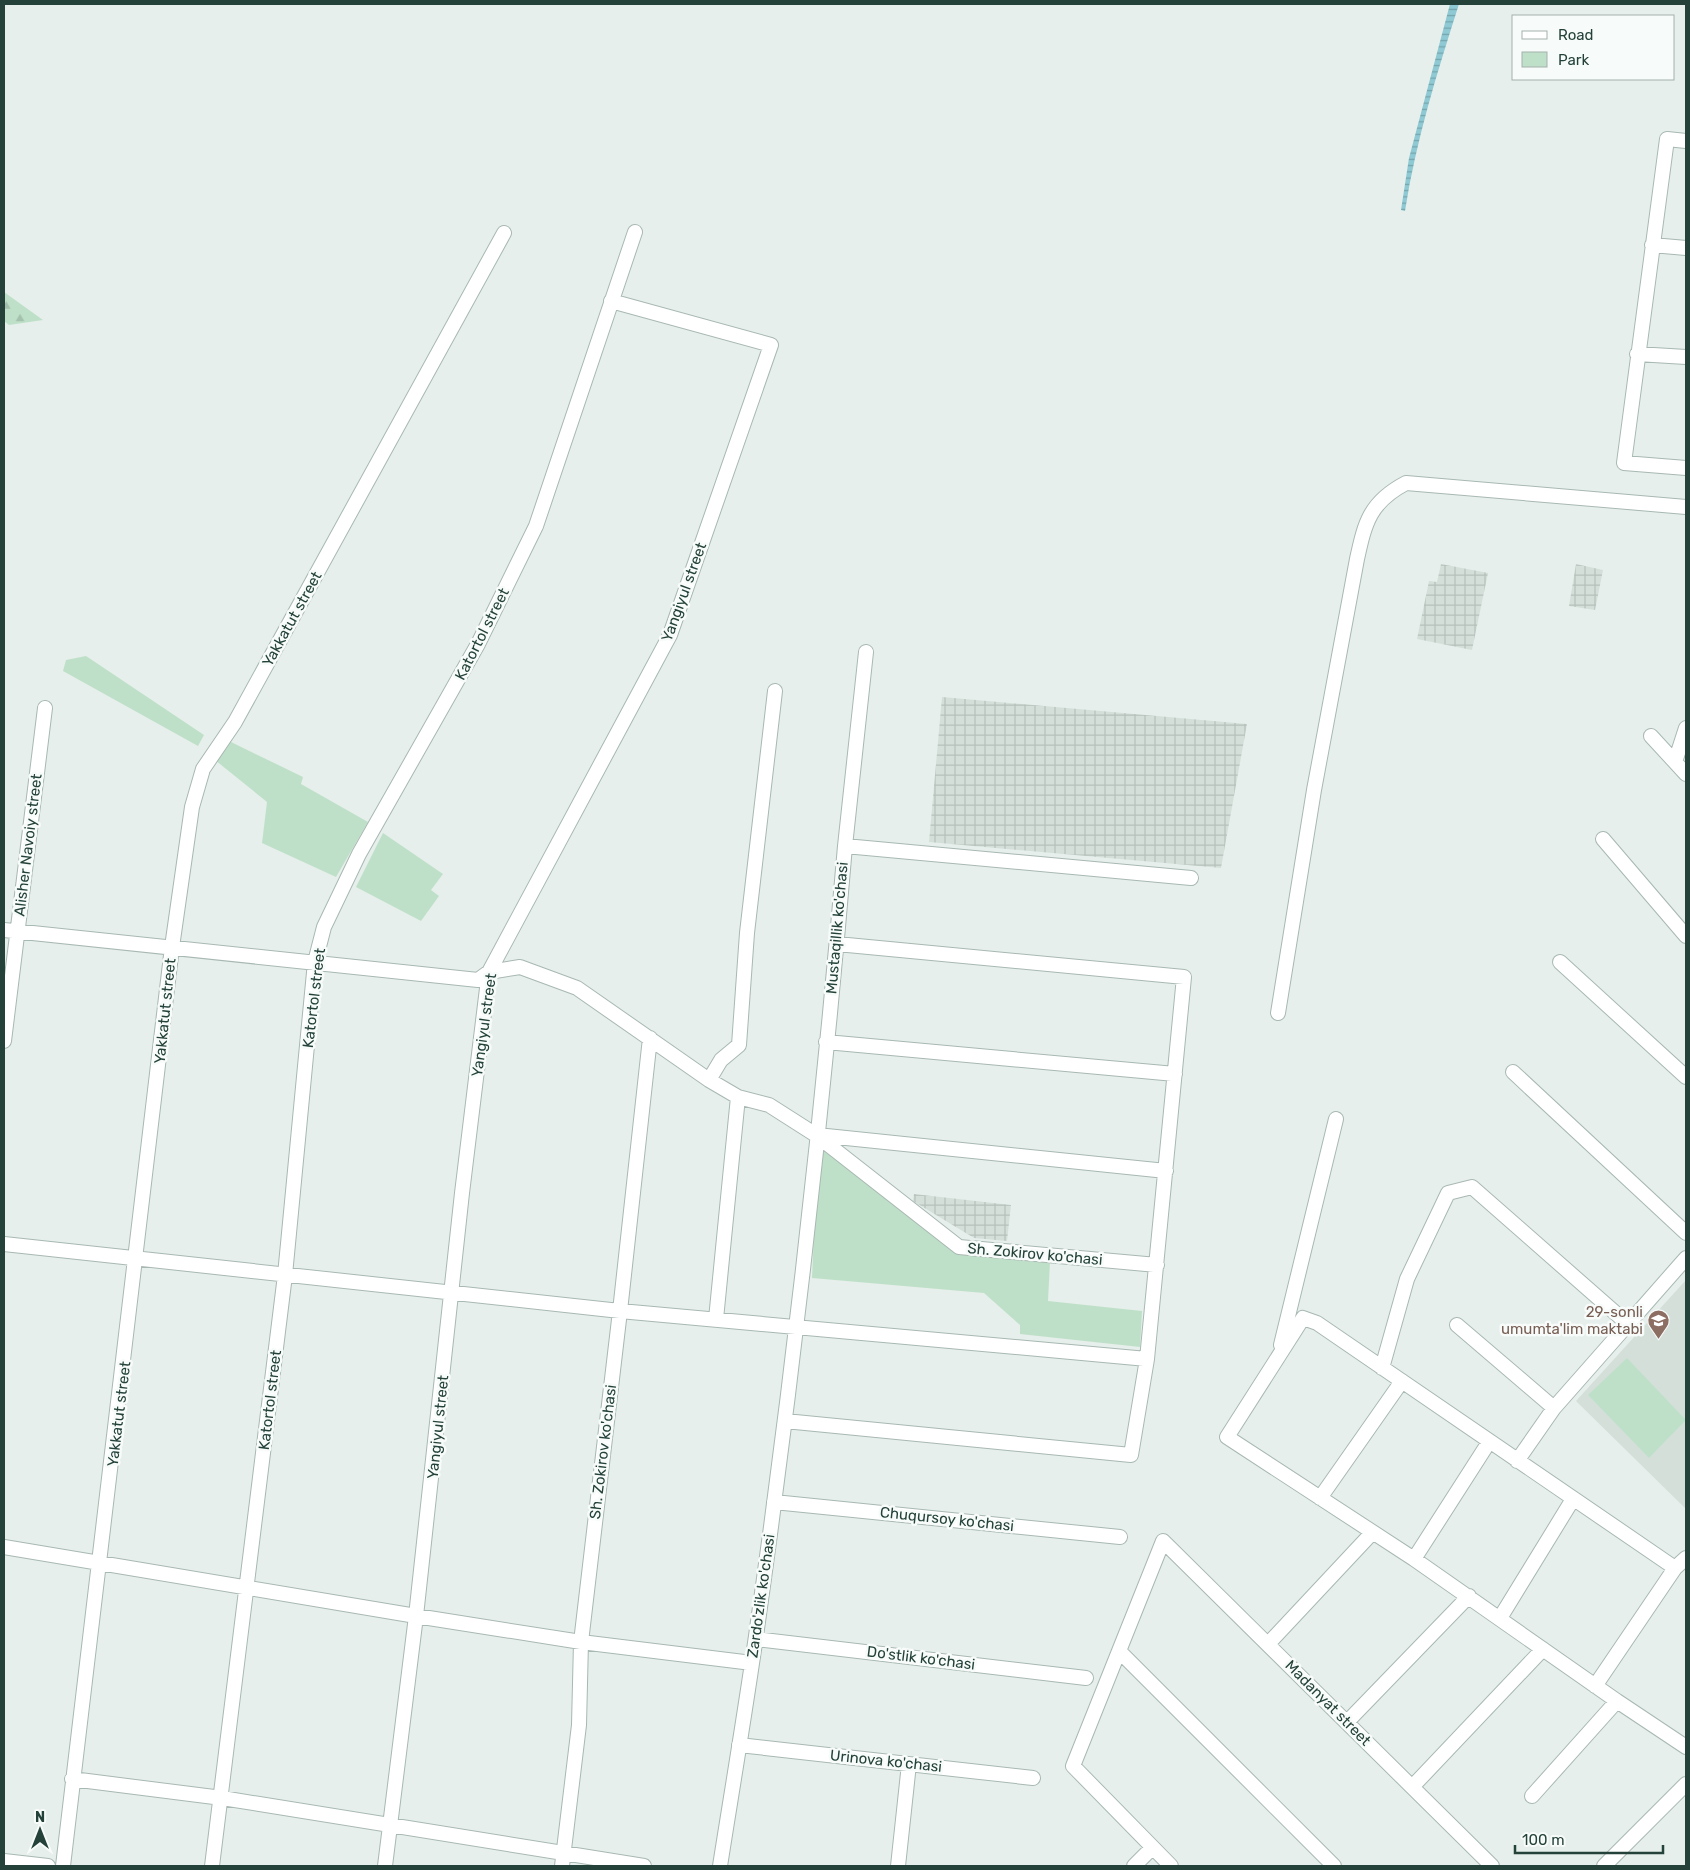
<svg xmlns="http://www.w3.org/2000/svg" width="1690" height="1870" viewBox="0 0 1690 1870" font-family="Rubik,sans-serif">
<style>
.built{fill:#d4dfda}
.industrial{fill:url(#industrial-grid)}
.green{fill:#bfe0c8}
.forest{fill:url(#forest-firs)}
.water{fill:url(#water-rules)}
.lines{fill:none;stroke-linecap:round;stroke-linejoin:round}
.minor-casing{stroke:#a8b8b2;stroke-width:16}
.minor{stroke:#fff;stroke-width:14}
.labels{text-anchor:middle;dominant-baseline:central;stroke-width:5;stroke-linejoin:round;paint-order:stroke}
.street-label{font-size:15px;fill:#24423a;stroke:#f7fbf9}
.education-label{font-size:15px;fill:#785e54;stroke:#f7fbf9;text-anchor:end}
</style>
<defs>
<pattern id="industrial-grid" width="8" height="8" patternUnits="userSpaceOnUse" patternTransform="scale(1.25)"><rect width="8" height="8" fill="#d4dfda"/><path d="M0 4h8M4 0v8" fill="none" stroke="#b6c1bc"/></pattern>
<pattern id="forest-firs" width="22" height="20" patternUnits="userSpaceOnUse" patternTransform="scale(1.25)"><rect width="22" height="20" fill="#bfe0c8"/><path d="M5 1l3.5 6h-7zM16 11l3.5 6h-7z" fill="#a4c1ad"/></pattern>
<pattern id="water-rules" width="6" height="5" patternUnits="userSpaceOnUse" patternTransform="scale(1.25)"><rect width="6" height="5" fill="#8ec9d4"/><path d="M0 2.5h6" fill="none" stroke="#74a5ad"/></pattern>
</defs>
<rect width="100%" height="100%" fill="#e6efeb"/>
<path class="built" d="M1686 1280V1509L1576 1401Z"/>
<path class="industrial" d="M1441 564 1488 573 1472 650 1417 639 1429 581 1437 582Z
M1576 564 1603 570 1595 610 1569 606Z
M942 697 1247 724 1221 868 929 842Z
M914 1194 1011 1205 1007 1241 974 1238 913 1201Z"/>
<path class="green" d="M86 656 204 735 198 746 63 671 66 660Z
M229 741 303 777 301 784 368 822 336 877 262 843 267 802 215 760Z
M383 833 443 874 431 890 439 896 421 921 356 887Z
M818 1143 959 1252 1050 1262 1048 1301 1142 1311 1140 1347 1020 1334V1325L984 1293 812 1278Z
M1627 1358 1686 1420 1649 1458 1588 1395Z"/>
<path class="forest" d="M4 292 43 320 9 325 4 321Z"/>
<path class="water" d="M1450 4H1459C1437 73 1416 140 1405 211L1401 210 1409 158Z"/>
<g class="lines">
<defs>
<path id="minor" d="M1686 141 1667 139 1624 463 1686 468
M1652 245 1686 248
M1637 354 1686 357
M1651 736 1686 774
M1675 762 1686 728
M1603 839 1686 936
M845 846 866 652
M4 930 478 980 489 972 520 967 577 988 709 1080 738 1097 769 1105 816 1135 959 1247 1157 1265
M1560 962 1686 1077
M1278 1013 1314 790 1357 559C1365 522 1370 502 1406 483L1686 507
M4 1041 45 708
M826 1042 1175 1074
M1513 1072 1686 1233
M709 1080 721 1060 739 1045 747 933 775 691
M817 1135 1166 1171
M4 1244 620 1311 1147 1359
M716 1319 738 1097
M1628 1324 1686 1258
M1281 1345 1336 1119
M1382 1368 1407 1279 1448 1193 1472 1187 1628 1324 1554 1408 1457 1325
M785 1421 1131 1455 1147 1359 1184 977 837 944
M1517 1461 1554 1408
M1320 1498 1402 1381
M774 1502 1120 1537
M4 1547 416 1616 581 1642 752 1663
M1414 1559 1489 1442
M1675 1568 1317 1323 1303 1318 1227 1437 1414 1559 1617 1701 1686 1747
M1500 1618 1573 1499
M756 1639 1086 1678
M1268 1644 1372 1533
M1119 1651 1334 1866
M1595 1686 1675 1568 1686 1558
M1347 1722 1469 1596
M739 1745 1033 1778
M72 1779 222 1798 644 1866
M1413 1786 1543 1649
M1532 1796 1617 1701
M4 1861 48 1866
M63 1866 172 947 192 807 203 769 235 722 504 233
M212 1866 285 1275 315 962 324 927 359 854 478 644 536 526 635 232
M385 1866 416 1616 462 1193 489 972 670 635 771 345 611 301
M562 1866 579 1725 581 1642 620 1311 650 1038
M720 1866C732 1790 745 1713 756 1636 793 1374 823 1110 845 846L1191 878
M898 1866 909 1764
M1134 1866 1152 1848
M1171 1866 1073 1766 1163 1541 1492 1866
M1604 1866 1686 1784"/>
</defs>
<use href="#minor" class="minor-casing"/>
<use href="#minor" class="minor"/>
</g>
<defs>
<symbol id="school-pin" viewBox="-11 -11 22 30"><path d="M0 17L-7.5 6A9.5 9.5 0 1 1 7.5 6Z" fill="#8d6e63" stroke="#f7fbf9"/><path d="M0-5L7-2L0 1L-7-2ZM-4 1L0 2.5L4 1V4Q0 6-4 4Z" fill="#fff"/></symbol>
</defs>
<g fill-rule="evenodd">
<use href="#school-pin" x="1646" y="1308" width="25" height="34"/>
</g>
<g class="labels">
<g class="street-label">
<text transform="translate(684 592) rotate(-70)">Yangiyul street</text>
<text transform="translate(292 619) rotate(-61)">Yakkatut street</text>
<text transform="translate(482 634) rotate(-63)">Katortol street</text>
<text transform="translate(28 845) rotate(-83)">Alisher Navoiy street</text>
<text transform="translate(837 928) rotate(-85)">Mustaqillik ko'chasi</text>
<text transform="translate(314 998) rotate(-83)">Katortol street</text>
<text transform="translate(165 1011) rotate(-84)">Yakkatut street</text>
<text transform="translate(484 1025) rotate(-82)">Yangiyul street</text>
<text transform="translate(1035 1254) rotate(5)">Sh. Zokirov ko'chasi</text>
<text transform="translate(270 1400) rotate(-83)">Katortol street</text>
<text transform="translate(119 1414) rotate(-83)">Yakkatut street</text>
<text transform="translate(438 1427) rotate(-84)">Yangiyul street</text>
<text transform="translate(603 1452) rotate(-83)">Sh. Zokirov ko'chasi</text>
<text transform="translate(947 1519) rotate(6)">Chuqursoy ko'chasi</text>
<text transform="translate(761 1596) rotate(-82)">Zardo'zlik ko'chasi</text>
<text transform="translate(921 1658) rotate(7)">Do'stlik ko'chasi</text>
<text transform="translate(1328 1703) rotate(45)">Madanyat street</text>
<text transform="translate(886 1761) rotate(6)">Urinova ko'chasi</text>
</g>
<g class="education-label">
<text x="1643" y="1312">29-sonli<tspan x="1643" dy="17">umumta'lim maktabi</tspan></text>
</g>
</g>
<rect width="1690" height="1870" fill="none" stroke="#24423a" stroke-width="10"/>
<rect x="1512" y="15" width="162" height="65" fill="#f7fbf9" stroke="#a3b1ad"/>
<rect x="1522" y="31" width="25" height="8" fill="#ffffff" stroke="#a3b1ad"/>
<text x="1558" y="40" font-size="15" fill="#24423a">Road</text>
<rect x="1522" y="52" width="25" height="15" fill="#bfe0c8" stroke="#a3b1ad"/>
<text x="1558" y="65" font-size="15" fill="#24423a">Park</text>
<g transform="translate(40 1830)" stroke="#f7fbf9" stroke-width="4" paint-order="stroke">
<path d="M0-4L9 19L0 12L-9 19Z" fill="#24423a"/>
<text y="-8" font-size="14" font-weight="bold" text-anchor="middle" fill="#24423a">N</text>
</g>
<path d="M1515 1845v8h148v-8" fill="none" stroke="#24423a" stroke-width="2.5"/>
<text x="1522" y="1845" font-size="15" fill="#24423a" stroke="#f7fbf9" stroke-width="4" paint-order="stroke">100 m</text>
</svg>
